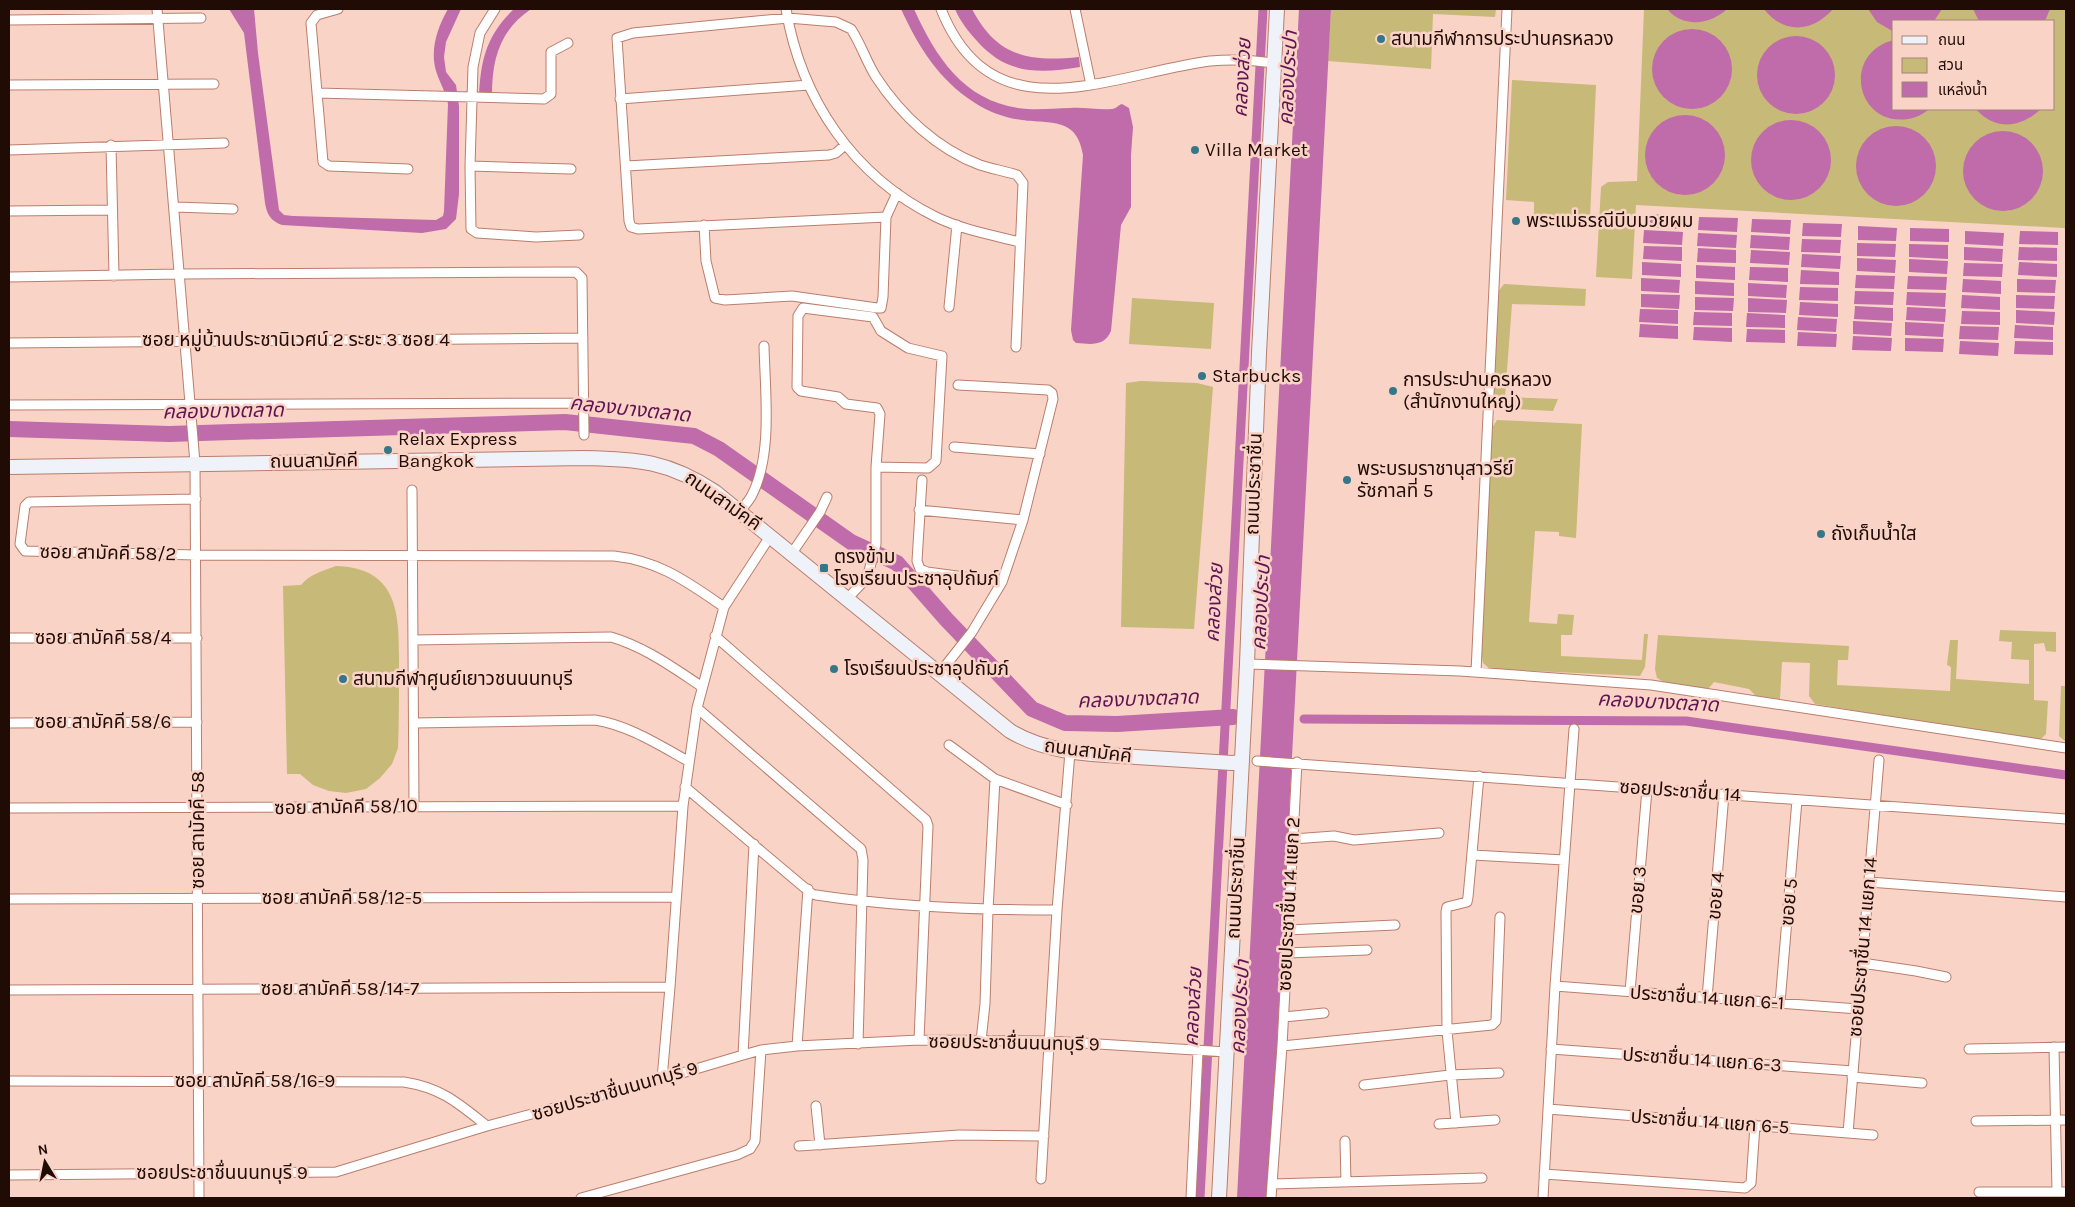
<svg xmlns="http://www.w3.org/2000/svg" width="2075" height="1207" viewBox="0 0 2075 1207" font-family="Karla,'Noto Sans Thai',sans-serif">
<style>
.green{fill:#c7b978;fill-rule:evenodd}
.water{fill:#c06baa}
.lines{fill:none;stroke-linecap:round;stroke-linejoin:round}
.canal{stroke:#c06baa;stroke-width:9}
.river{stroke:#c06baa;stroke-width:16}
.minor-casing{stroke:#b97e6c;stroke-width:11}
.secondary-casing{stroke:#b97e6c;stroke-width:16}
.minor{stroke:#fff;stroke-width:9}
.secondary{stroke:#f0f2f9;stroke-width:14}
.poi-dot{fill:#357788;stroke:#fad3c7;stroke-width:2}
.labels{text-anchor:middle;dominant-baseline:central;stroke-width:5;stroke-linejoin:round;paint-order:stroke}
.poi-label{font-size:19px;fill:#200b05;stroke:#fad3c7;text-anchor:start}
.street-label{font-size:19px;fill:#200b05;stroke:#fad3c7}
.water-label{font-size:20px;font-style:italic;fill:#621352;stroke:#fad3c7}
</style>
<rect width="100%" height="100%" fill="#fad3c7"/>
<path class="green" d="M1331 9H1496L1495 17 1433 14 1431 69 1328 61Z
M1644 9H2066V230L2064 228 1636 205 1632 279 1596 277 1601 187 1608 182 1637 181ZM1894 21H2054V109H1894Z
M1512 80 1596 85 1590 218 1537 215H1534V202L1506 200Z
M1504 284 1586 289 1585 306 1512 304 1505 397 1558 399 1553 411 1496 408 1493 404 1498 292Z
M1132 298 1214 303 1211 349 1129 344Z
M1141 381 1197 383 1213 387 1194 629 1121 627 1126 383Z
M1497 420 1582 424 1576 538 1559 536V532L1535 531 1529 622 1557 624 1558 614 1574 615 1572 635H1561V656L1642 660 1644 634H1648L1645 667 1640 676 1490 669 1483 663 1481 650 1492 428Z
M336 566C403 568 399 621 399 671 399 697 399 722 398 748L392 764 380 778 366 789 346 793 329 791 313 785 300 774H287L283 586 301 585C310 574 323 571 336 566Z
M2000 630 2056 632V652L2046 651 2044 643 2034 644V700L2048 701 2046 734 2039 741 1815 704 1809 696 1810 663 1782 662 1780 699 1756 696 1749 689 1714 682 1708 689 1664 682 1657 678 1655 669 1658 635 1849 646 1848 660H1838L1837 685 1950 691 1951 667 1947 665 1950 640H1958L1956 679 2029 684V660L2011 659 2012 642 1999 641Z
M2061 686H2066V742L2059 736Z"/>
<path class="water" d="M229 9H254L258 53 279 210 284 215 293 216 436 220 443 216 444 211 448 104C446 93 441 85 437 74 429 52 437 28 448 9H461L446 42 444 57 446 72 456 85 459 106V194L456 219 446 229 422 233 282 225C271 221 267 215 265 203L244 33Z
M514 9H531C500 30 492 59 492 95H479C481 58 487 35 514 9Z
M901 9H914C937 60 967 105 1028 109 1042 110 1056 108 1070 108 1084 107 1098 110 1112 109 1116 109 1118 105 1122 104L1129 108 1133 127 1131 155V207L1121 225 1111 331C1104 347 1091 344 1076 343L1073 340 1071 330 1083 155C1077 117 1051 124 1022 120 1005 118 989 112 975 103 939 80 919 48 901 9Z
M955 9H972C997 57 1029 62 1079 57L1080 67C1038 74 1006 74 977 41 968 31 960 21 955 9Z
M1299 9H1331L1269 1198H1237Z
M1667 9H1727C1710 25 1683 28 1667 9Z
M1764 9H1833C1813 32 1784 35 1764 9Z
M1868 9H1942L1934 21H1894V32L1877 22Z
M1973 9H2050L2045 21H1979Z
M1652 69a40 40 0 1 1 80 0a40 40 0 1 1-80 0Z
M1757 75a39 39 0 1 1 78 0a39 39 0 1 1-78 0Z
M1894 40V109H1929C1924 114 1915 118 1908 119 1856 127 1841 53 1894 40Z
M1976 109H2041C2021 128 1995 131 1976 109Z
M1645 155a40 40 0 1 1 80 0a40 40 0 1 1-80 0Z
M1751 160a40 40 0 1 1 80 0a40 40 0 1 1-80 0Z
M1856 166a40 40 0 1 1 80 0a40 40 0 1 1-80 0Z
M1963 171a40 40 0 1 1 80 0a40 40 0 1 1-80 0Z
M1645 214 1684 216 1683 229 1644 227Z
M1699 217 1738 218 1737 232 1698 230Z
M1752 219 1791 220 1790 234 1751 232Z
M1803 223 1842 224 1841 237 1802 236Z
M1858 226 1897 228 1896 241 1858 240Z
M1910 228 1949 229V242L1910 241Z
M1644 230 1683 232 1682 245 1643 243Z
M1965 231 2004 233 2003 246 1965 244Z
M2020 231 2058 232V245L2019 244Z
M1698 233 1737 235 1736 248 1697 246Z
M1751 235 1790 237 1789 250 1750 248Z
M1802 239 1841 240 1840 253 1801 252Z
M1857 243 1896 244 1895 257 1857 256Z
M1909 244 1948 245V259L1909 257Z
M1644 246 1682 247V261L1643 259Z
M1964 247 2003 249 2002 262 1964 260Z
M2019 247 2057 248V261L2018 260Z
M1698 248 1736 250V263L1697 262Z
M1751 250 1790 252 1789 265 1750 263Z
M1802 254 1841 256 1840 269 1801 267Z
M1857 258 1896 260 1895 273 1857 271Z
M1909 259 1948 261 1947 274 1909 272Z
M1642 262 1681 264V277L1642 275Z
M2019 262 2057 264V277L2018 275Z
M1964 263 2003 264 2002 277 1963 276Z
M1696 265 1735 267V280L1696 278Z
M1750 267 1788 268V282L1749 280Z
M1801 270 1839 272V285L1800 284Z
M1856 275 1895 276 1894 289 1855 288Z
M1908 276 1947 277 1946 290 1907 289Z
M1641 278 1680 280 1679 293 1641 291Z
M1963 279 2001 281V294L1962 292Z
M2017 279 2056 280 2055 293 2017 292Z
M1695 281 1734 283V296L1695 294Z
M1748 283 1787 285 1786 298 1748 296Z
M1800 287 1838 288V301L1799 300Z
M1855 291 1894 292 1893 305 1854 304Z
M1907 292 1946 293 1945 307 1906 305Z
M1641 294 1680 295 1679 309 1641 307Z
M1962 295 2000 297V310L1961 308Z
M2016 295 2055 296 2054 309 2016 308Z
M1695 297 1734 298 1733 311 1695 310Z
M1748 298 1787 300 1786 313 1748 312Z
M1800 302 1838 304V317L1799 315Z
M1855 306 1893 308V321L1854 319Z
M1907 307 1946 309 1945 322 1906 320Z
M1640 309 1678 310V324L1639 322Z
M2016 310 2055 312 2054 325 2016 323Z
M1962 311 2000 312V325L1961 324Z
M1694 312 1732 313V326L1693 325Z
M1747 313 1785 315V328L1746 327Z
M1798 317 1837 319 1836 332 1797 330Z
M1853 321 1892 323 1891 336 1853 334Z
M1905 322 1944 324 1943 337 1905 335Z
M1640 324 1678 326V339L1639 337Z
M2015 325 2053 327V340L2014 338Z
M1960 326 1999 327 1998 340 1959 339Z
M1694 327 1732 328V342L1693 340Z
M1747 329 1785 330V343L1746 342Z
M1798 332 1837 334 1836 347 1797 346Z
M1853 336 1892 338 1891 351 1852 350Z
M1905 338 1944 339 1943 352 1905 351Z
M1960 341 1999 343 1998 356 1959 354Z
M2015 341 2053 342V355L2014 354Z"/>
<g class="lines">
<path class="canal" d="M1304 719 1686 721 2066 775
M1200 1198 1263 9"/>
<path class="river" d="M9 429 169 434 565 422 694 436 719 449 851 542 897 563 946 619 1032 709 1065 723 1117 724 1233 717"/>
<defs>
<path id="minor" d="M157 9 195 463 199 1198
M338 9 317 15 311 23 323 162 329 166 408 169
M495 9 480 33 473 67 470 166 471 229 477 233 536 237 579 235
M786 9C801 99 853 176 936 217 963 230 992 235 1020 242
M941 9C992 138 1111 74 1210 61 1231 59 1254 60 1274 63
M1075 9 1091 85
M9 20 201 18
M9 85 214 84
M317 93 544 99 551 94V52L568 43
M620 99 809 85
M111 145 114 276
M9 150 224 143
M470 166 571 169
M626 166 829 155 836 153 845 145
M175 207 233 209
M9 211 112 210
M886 217 638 229 631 227 629 221 617 38 633 33 788 18 836 22 851 29C861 44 866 61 876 77 901 115 937 149 980 165 992 169 1005 171 1017 175L1023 183 1016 347
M704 225 706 261 715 298 725 300 792 296 877 308H881L883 297 886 217 897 193
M9 277 180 274 576 272 582 278 584 435
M949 307 957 225
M9 343 583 338
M9 405 584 403
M954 447 1040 454
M922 480 917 561 920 569 927 572 1002 582
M412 490 414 806
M196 499 29 502 25 506 20 544 25 551 197 555 614 556C660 561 687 582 724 607
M919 510 1023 520
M740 511C744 506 749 501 752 495 773 454 765 391 764 346
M792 553 820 512 827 497
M847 599 863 582 869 571 876 544V467L880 414 877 408 846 404 838 397 801 391 797 387 798 316 803 308 873 317 881 331 908 348 942 356 936 461 928 468 876 467
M715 636 926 820 928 826 919 1040
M9 638H197
M413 640 611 637C645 647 672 667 701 686
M1247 664 1460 671 1651 685 2066 748
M946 665 972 632 1002 582 1023 520 1053 399 1052 393 1048 390 958 385
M1476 672 1507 9
M697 708 861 849 863 860 858 1044
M9 723 197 722
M414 723 595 720C628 725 659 745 688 761
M949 745 995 779 1067 805
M1257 761 2066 819
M685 787 812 894 816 895C896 907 976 910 1057 910
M9 808 683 806
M1293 839 1334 836 1354 840 1439 833
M1473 855 1564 860
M1869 882 2066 897
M9 899 676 897
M1288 930 1395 925
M1287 953 1367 950
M1862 963 1916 971 1946 977
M1555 986 1858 1009
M9 990 670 987
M1630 992 1647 789
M1707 998 1724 794
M1780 1003 1797 800
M1284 1017 1324 1013
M981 1041 985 1004 988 910 995 779
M797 1046 808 889
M1282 1046 1492 1025 1496 1021 1500 917
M2054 1047 2057 1192
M1551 1049 1853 1071
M1969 1049 2066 1047
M743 1055 754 844
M1852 1077 1922 1083
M662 1079 670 987 683 806 697 708 724 607 771 535
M9 1081 404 1082C442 1088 458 1103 487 1126
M1364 1085 1450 1075 1499 1073
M816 1106 820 1145
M1548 1109 1873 1135
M1976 1121 2066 1120
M1456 1123 1447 1031 1446 912 1447 907 1467 902 1468 897 1479 776
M1439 1124 1495 1120
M1848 1133 1879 760
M1345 1141 1346 1182
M799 1146 959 1135 1044 1136
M1544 1174 1745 1188 1751 1183 1755 1125
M9 1175 336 1172 487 1126 662 1079 743 1055 761 1050 797 1046 919 1040 1050 1041 1227 1052
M1041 1179 1057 910 1070 752
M1272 1184 1482 1178
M1979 1192H2066
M581 1198 737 1155 750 1149 755 1141 761 1050
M1191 1198 1198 1051
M1271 1198 1282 1046 1297 762
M1543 1198 1555 986 1574 729"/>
<path id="secondary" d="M9 467 584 458C638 459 669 461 715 492L1010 731C1049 754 1092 754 1136 757 1168 759 1200 761 1232 763L1242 762
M1219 1198 1247 664 1259 353 1277 9"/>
</defs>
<use href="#minor" class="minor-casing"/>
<use href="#secondary" class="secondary-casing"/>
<use href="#minor" class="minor"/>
<use href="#secondary" class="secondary"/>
</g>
<g class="poi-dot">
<circle cx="1381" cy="39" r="5"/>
<circle cx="1195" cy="150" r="5"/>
<circle cx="1516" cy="221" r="5"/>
<circle cx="1202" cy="376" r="5"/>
<circle cx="1393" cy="391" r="5"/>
<circle cx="388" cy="450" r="5"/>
<circle cx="1347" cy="480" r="5"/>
<circle cx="1821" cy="534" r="5"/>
<rect x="819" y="563" width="10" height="10" rx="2.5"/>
<circle cx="834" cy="669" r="5"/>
<circle cx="343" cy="679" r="5"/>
</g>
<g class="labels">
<g class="poi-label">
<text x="1391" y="39">สนามกีฬาการประปานครหลวง</text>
<text x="1205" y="150">Villa Market</text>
<text x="1526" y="221">พระแม่ธรณีบีบมวยผม</text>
<text x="1212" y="376">Starbucks</text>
<text x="1403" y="380">การประปานครหลวง<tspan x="1403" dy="22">(สำนักงานใหญ่)</tspan></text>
<text x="398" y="439">Relax Express<tspan x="398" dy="22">Bangkok</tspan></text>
<text x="1357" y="469">พระบรมราชานุสาวรีย์<tspan x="1357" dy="22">รัชกาลที่ 5</tspan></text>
<text x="1831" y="534">ถังเก็บน้ำใส</text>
<text x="834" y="557">ตรงข้าม<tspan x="834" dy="22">โรงเรียนประชาอุปถัมภ์</tspan></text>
<text x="844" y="669">โรงเรียนประชาอุปถัมภ์</text>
<text x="353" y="679">สนามกีฬาศูนย์เยาวชนนนทบุรี</text>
</g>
<g class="street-label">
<text x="296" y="340">ซอย หมู่บ้านประชานิเวศน์ 2 ระยะ 3 ซอย 4</text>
<text transform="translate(314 461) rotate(-1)">ถนนสามัคคี</text>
<text transform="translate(1254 484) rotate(-88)">ถนนประชาชื่น</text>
<text transform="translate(723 501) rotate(35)">ถนนสามัคคี</text>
<text transform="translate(108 553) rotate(1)">ซอย สามัคคี 58/2</text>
<text x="103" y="638">ซอย สามัคคี 58/4</text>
<text x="103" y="722">ซอย สามัคคี 58/6</text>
<text transform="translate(1088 751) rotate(7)">ถนนสามัคคี</text>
<text transform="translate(1680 791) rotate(4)">ซอยประชาชื่น 14</text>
<text transform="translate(346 807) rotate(-1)">ซอย สามัคคี 58/10</text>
<text transform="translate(198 830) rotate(-90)">ซอย สามัคคี 58</text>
<text transform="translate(1236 888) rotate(-87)">ถนนประชาชื่น</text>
<text transform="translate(1638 890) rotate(-85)">ขอย 3</text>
<text transform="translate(1716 896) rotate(-85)">ขอย 4</text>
<text x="342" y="898">ซอย สามัคคี 58/12-5</text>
<text transform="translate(1789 902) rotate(-85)">ฃอย 5</text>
<text transform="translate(1289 904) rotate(-87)">ซอยประชาชื่น 14 แยก 2</text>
<text transform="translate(1863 947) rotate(-85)">ซอยประชาชื่น 14 แยก 14</text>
<text x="340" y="989">ซอย สามัคคี 58/14-7</text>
<text transform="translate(1707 998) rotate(4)">ประชาชื่น 14 แยก 6-1</text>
<text transform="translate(1014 1043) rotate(1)">ซอยประชาชื่นนนทบุรี 9</text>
<text transform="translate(1702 1060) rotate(4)">ประชาชื่น 14 แยก 6-3</text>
<text x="255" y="1081">ซอย สามัคคี 58/16-9</text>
<text transform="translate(615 1091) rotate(-16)">ซอยประชาชื่นนนทบุรี 9</text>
<text transform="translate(1710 1122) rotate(4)">ประชาชื่น 14 แยก 6-5</text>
<text x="222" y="1173">ซอยประชาชื่นนนทบุรี 9</text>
</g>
<g class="water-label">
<text transform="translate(1242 78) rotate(-87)">คลองส่วย</text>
<text transform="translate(1288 78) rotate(-87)">คลองประปา</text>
<text transform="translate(630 409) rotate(6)">คลองบางตลาด</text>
<text transform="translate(223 411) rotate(-1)">คลองบางตลาด</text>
<text transform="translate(1214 603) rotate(-87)">คลองส่วย</text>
<text transform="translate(1261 603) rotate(-87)">คลองประปา</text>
<text transform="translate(1138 699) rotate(-2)">คลองบางตลาด</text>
<text transform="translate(1658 702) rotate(3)">คลองบางตลาด</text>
<text transform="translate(1193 1007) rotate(-87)">คลองส่วย</text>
<text transform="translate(1240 1007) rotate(-87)">คลองประปา</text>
</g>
</g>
<rect width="2075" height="1207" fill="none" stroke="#200b05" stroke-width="20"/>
<rect x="1892" y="20" width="162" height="90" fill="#fad3c7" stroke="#a38379"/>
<rect x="1902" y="36" width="25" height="8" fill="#f0f2f9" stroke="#a38379"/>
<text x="1938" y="45" font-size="15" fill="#200b05">ถนน</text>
<rect x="1902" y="58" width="25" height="15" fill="#c7b978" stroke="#a38379"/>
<text x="1938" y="70" font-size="15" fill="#200b05">สวน</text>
<rect x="1902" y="82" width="25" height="15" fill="#c06baa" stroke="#a38379"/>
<text x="1938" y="95" font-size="15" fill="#200b05">แหล่งน้ำ</text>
<g transform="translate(45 1162) rotate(350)" stroke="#fad3c7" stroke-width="4" paint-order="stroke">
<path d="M0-4L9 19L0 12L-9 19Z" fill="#200b05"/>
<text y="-8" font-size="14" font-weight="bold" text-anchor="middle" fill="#200b05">N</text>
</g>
</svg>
